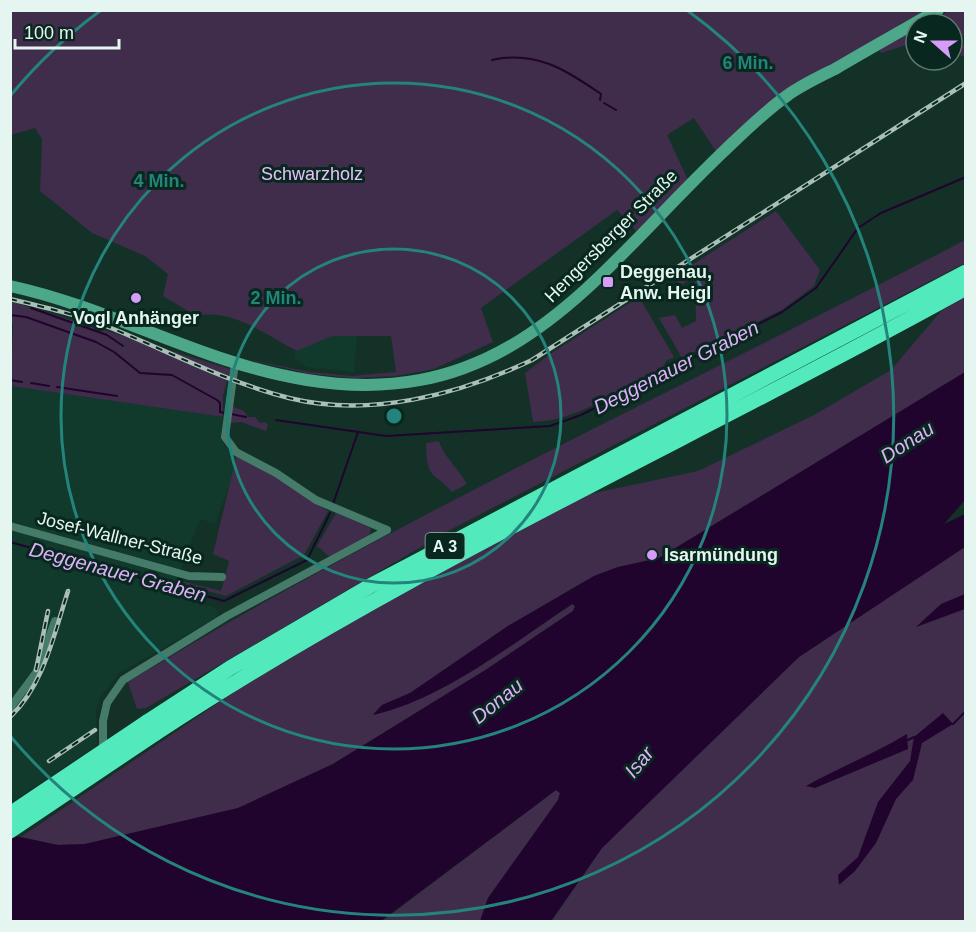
<svg xmlns="http://www.w3.org/2000/svg" width="976" height="932" viewBox="0 0 976 932" font-family="Arial,sans-serif">
<style>
.built{fill:#113a2d}
.green{fill:#402c4b}
.water{fill:#21042e}
.lines{fill:none;stroke-linecap:round;stroke-linejoin:round}
.stream{stroke:#21042e;stroke-width:2}
.minor{stroke:#457b68;stroke-width:8}
.secondary{stroke:#4da88a;stroke-width:12}
.motorway{stroke:#52eabd;stroke-width:15}
.rail-casing{stroke:#aabfb7;stroke-width:4.5}
.rail{stroke:#08271e;stroke-width:2;stroke-dasharray:7;stroke-linecap:butt}
.motorway-bridge{stroke:#52eabd;stroke-width:15}
.ring{fill:none;stroke:#24837b;stroke-width:3}
.poi-dot{fill:#d79bf9;stroke:#08271e;stroke-width:2}
.labels{text-anchor:middle;dominant-baseline:central;stroke-width:6;stroke-linejoin:round;paint-order:stroke}
.shield{fill:#08271e;stroke:#a2b8b0;stroke-width:1.5}
.shield-label{font-size:16px;font-weight:bold;fill:#e4f6ef}
.park-label{font-size:18px;fill:#e6c0fc;stroke:#08271e}
.street-label{font-size:18px;fill:#e4f6ef;stroke:#08271e}
.poi-label{font-size:18px;font-weight:bold;fill:#e4f6ef;stroke:#08271e;text-anchor:start}
.water-label{font-size:20px;font-style:italic;fill:#dfaffa;stroke:#08271e}
.centre{fill:#24837b;stroke:#08271e;stroke-width:3}
.ring-label{font-size:18px;text-anchor:middle;font-weight:bold;fill:#24837b;stroke:#08271e;stroke-width:6;stroke-linejoin:round;paint-order:stroke}
</style>
<rect width="100%" height="100%" fill="#133127"/>
<path class="built" d="M339 334 357 336 354 372 306 367 295 359V352L303 345 322 337Z
M11 386 223 417 221 431 224 445 239 460 215 524 200 519 171 595 216 608 218 617 119 673 100 698 96 712 97 745 11 802Z"/>
<path class="green" d="M11 11H938L787 95 719 156 694 118 667 135 690 184 636 231 617 210 481 308 493 342 434 369 396 376 354 378 310 374 237 357 310 372 352 376 396 372 391 336H332L297 351C266 335 232 308 196 316L163 296 168 274 145 256 92 233 40 191 42 139 35 128 11 135Z
M949 11H965V34L956 42 965 46V57L952 53V24H925Z
M916 29V42L881 53 879 50Z
M776 211 820 270 814 286 782 310 682 358 659 318 675 315 682 328 696 321 695 277 681 285 673 277Z
M965 240V263L450 530 146 708 137 709 128 682C398 517 686 387 965 240Z
M639 297 674 357 666 361 662 369C626 388 574 422 533 422L525 373 553 352Z
M965 297V372L659 558 618 567 594 576 508 626 410 693 382 705 373 714C443 700 513 642 573 604L575 606 573 611 487 669 333 764 238 808 85 844 58 845 21 837 240 688 379 606 585 495 698 471 814 415 891 370 941 311Z
M10 301 230 369 223 396V417L11 386 13 324 11 323Z
M231 406 244 411 248 417H255L260 423 265 422 268 425 266 431 241 422 230 423Z
M439 441C443 456 459 469 467 484L452 492C431 469 427 480 426 443Z
M237 454 261 466 328 511 304 555 226 596 177 583 178 580 221 591 229 561 213 554Z
M336 513 371 528 369 536 330 557 317 546Z
M965 546V921L551 922 602 848 799 657Z
M556 790 560 793 558 800 488 898 480 921 381 922Z"/>
<path class="water" d="M965 372V500L944 524 965 514V547L799 657 602 848 551 921H480L488 898 558 800 560 793 556 790 381 921H11L10 835 58 845 85 844 238 808 333 764 487 669 573 611 575 606 572 604C512 644 443 699 373 715L382 705 410 693 508 626 594 576 618 567 659 558Z
M965 594V609L916 627 941 604Z
M943 713 953 724 922 743 913 780 896 799 876 843 855 871 839 885 838 875 858 857 878 802 910 761 914 737Z
M907 734 908 749 815 788 806 786C840 767 874 754 907 734Z"/>
<g class="lines">
<path class="stream" d="M492 60C536 50 566 70 601 94L600 100
M604 103 616 110
M31 308 107 335 123 346
M10 315 26 317 96 342 114 352 140 373 172 375 217 400 220 403V412L225 413
M10 380 22 382
M31 383 49 386
M57 387 117 396
M231 414 246 417
M276 420 386 436 550 426 581 415 782 312 816 288 858 228 881 213 966 177
M333 504 358 432
M10 542 224 601 307 560 330 513
M953 724 966 711
M908 740 914 737"/>
<path class="minor" d="M235 363 225 437 236 452 276 473 316 500 387 530
M10 526 189 576 222 577
M10 708 36 673 55 621
M103 754V721L107 703 123 680 227 616 387 530"/>
<path class="secondary" d="M10 286C112 308 204 364 307 380 511 413 594 275 723 152 744 132 765 111 788 95 802 85 819 77 835 69 869 49 903 30 938 10"/>
<path class="motorway" d="M147 722 230 668 370 586 966 272
M156 733C414 563 696 438 966 288"/>
<defs>
<path id="rail" d="M10 299C44 307 78 315 111 328 170 352 226 382 289 398 370 418 458 395 532 360L966 83
M36 670 48 611
M10 717C44 685 54 634 68 591
M49 761 95 730"/>
</defs>
<use href="#rail" class="rail-casing"/>
<use href="#rail" class="rail"/>
<path class="motorway-bridge" d="M10 814 147 722
M10 831 156 733"/>
</g>
<g class="ring">
<circle cx="394" cy="416" r="167"/>
<circle cx="394" cy="416" r="333"/>
<path d="M11 95A500 500 0 0 1 100 11M688 11A500 500 0 1 1 11 737"/>
</g>
<g class="poi-dot">
<rect x="602" y="276" width="12" height="12" rx="3"/>
<circle cx="136" cy="298" r="6"/>
<circle cx="652" cy="555" r="6"/>
</g>
<g class="labels">
<rect class="shield" x="425.5" y="533" width="39" height="26" rx="4.5"/>
<g class="shield-label">
<text x="445" y="546">A 3</text>
</g>
<g class="park-label">
<text x="312" y="174">Schwarzholz</text>
</g>
<g class="street-label">
<text transform="translate(611 236) rotate(-45)">Hengersberger Straße</text>
<text transform="translate(120 538) rotate(14)">Josef-Wallner-Straße</text>
</g>
<g class="poi-label">
<text x="620" y="272">Deggenau,<tspan x="620" dy="21">Anw. Heigl</tspan></text>
<text x="136" y="318" text-anchor="middle">Vogl Anhänger</text>
<text x="664" y="555">Isarmündung</text>
</g>
<g class="water-label">
<text transform="translate(676 367) rotate(-27)">Deggenauer Graben</text>
<text transform="translate(907 442) rotate(-33)">Donau</text>
<text transform="translate(118 572) rotate(15)">Deggenauer Graben</text>
<text transform="translate(497 701) rotate(-39)">Donau</text>
<text transform="translate(639 762) rotate(-51)">Isar</text>
</g>
</g>
<circle cx="394" cy="416" r="9" class="centre"/>
<g class="ring-label">
<text x="748" y="69">6 Min.</text>
<text x="159" y="187">4 Min.</text>
<text x="276" y="304">2 Min.</text>
</g>
<rect width="976" height="932" fill="none" stroke="#e4f6ef" stroke-width="24"/>
<g transform="translate(934 42) rotate(291)"><circle r="28" fill="#08271e" stroke="#607a72" stroke-width="1.5"/>
<path d="M0-4.5L10 22L0 15L-10 22Z" fill="#d79bf9"/>
<text y="-9" font-size="16" font-weight="bold" text-anchor="middle" fill="#e4f6ef">N</text>
</g>
<path d="M15 39v9h104v-9" fill="none" stroke="#e4f6ef" stroke-width="3"/>
<text x="24" y="39" font-size="18" fill="#e4f6ef" stroke="#08271e" stroke-width="4.5" paint-order="stroke">100 m</text>
</svg>
